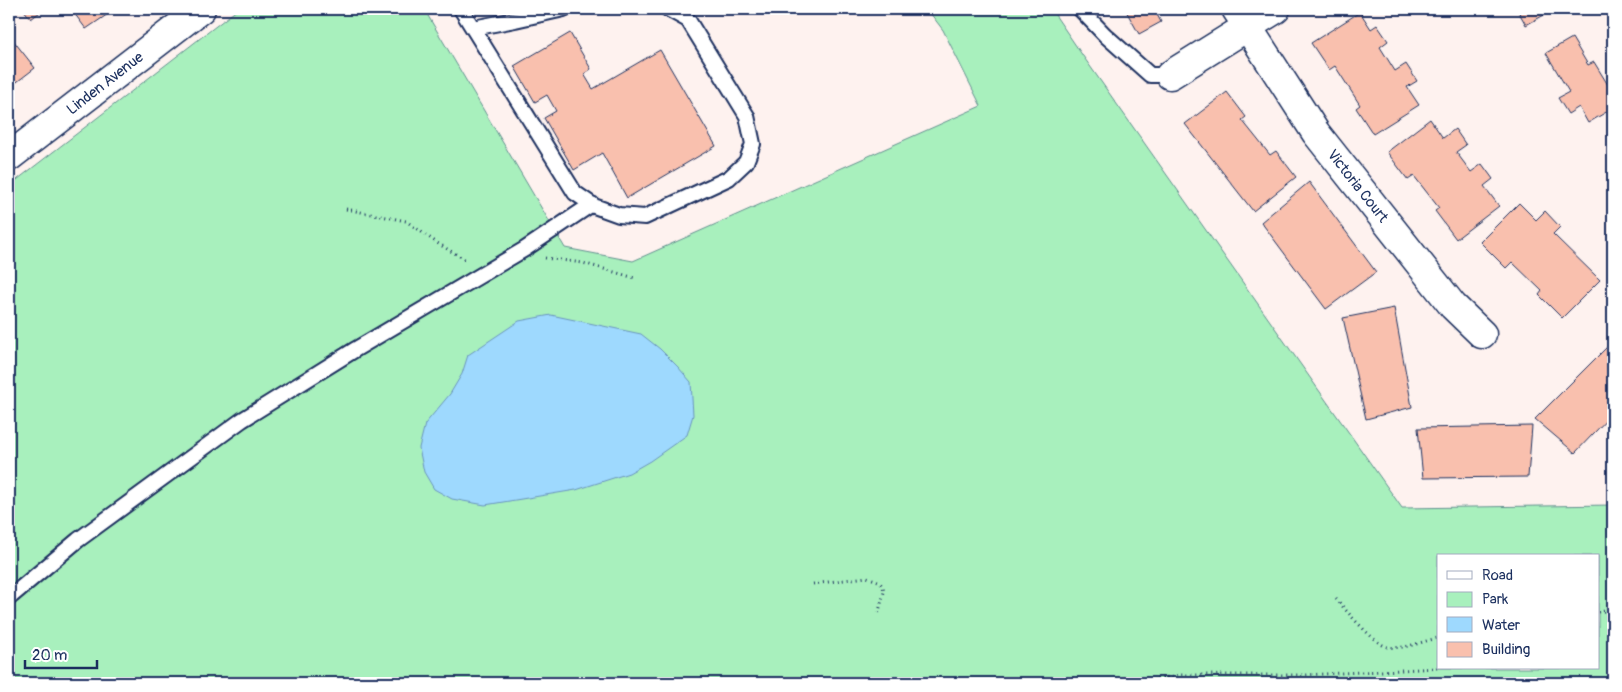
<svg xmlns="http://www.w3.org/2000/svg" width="1622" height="692" viewBox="0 0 1622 692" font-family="Pangolin,sans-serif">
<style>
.green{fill:#a8f0bd;stroke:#62908e;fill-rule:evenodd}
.water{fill:#9ed9fe;stroke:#6a95be}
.building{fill:#f9c0ae;stroke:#1b2f5e}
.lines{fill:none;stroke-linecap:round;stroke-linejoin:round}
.service-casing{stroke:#1b2f5e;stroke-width:18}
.minor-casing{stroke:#1b2f5e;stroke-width:31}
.path{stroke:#1b2f5e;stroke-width:3;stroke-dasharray:1 4;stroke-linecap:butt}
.service{stroke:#fff;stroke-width:14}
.minor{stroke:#fff;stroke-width:28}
.labels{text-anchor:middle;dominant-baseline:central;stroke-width:4;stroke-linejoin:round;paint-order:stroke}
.street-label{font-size:15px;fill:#1b2f5e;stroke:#fff}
</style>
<rect width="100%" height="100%" fill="#fef2ef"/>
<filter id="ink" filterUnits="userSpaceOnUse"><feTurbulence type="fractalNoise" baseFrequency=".02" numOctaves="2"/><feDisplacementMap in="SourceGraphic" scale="10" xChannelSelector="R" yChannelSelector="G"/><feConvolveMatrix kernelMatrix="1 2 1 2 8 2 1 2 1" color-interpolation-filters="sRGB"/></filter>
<g filter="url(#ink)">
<path class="green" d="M238 9H424L565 248 633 261 981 106 943 30 927 9H1051L1085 59 1402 508 1613 505V683H9V186ZM1438 556H1598V668H1438Z"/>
<path class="water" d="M551 315 641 334 660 349 678 367 691 382 693 415 687 435 650 461 629 473 576 490 485 505 452 499 434 489 424 472 419 448 425 424 450 394 462 374 468 355 519 321Z"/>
<path class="building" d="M23 9H44L31 19Z
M71 9H113L114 10 86 29Z
M1125 9H1154L1161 22 1139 34Z
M1517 9H1555L1526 25Z
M1360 12 1371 29 1377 25 1388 41 1380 47 1395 71 1406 64 1417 81 1407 87 1419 105 1373 134 1356 108 1360 105 1335 66 1329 70 1311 43Z
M570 33 591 69 584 74 593 89 660 50 716 146 627 198 602 153 574 170 544 118 556 111 547 95 535 102 514 66Z
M9 35 35 68 9 88Z
M1572 38 1588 65 1594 62 1613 93V108L1588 123 1579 107 1568 114 1558 98 1569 92 1546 53Z
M1227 92 1246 117 1242 120 1270 155 1276 151 1296 177 1253 211 1185 124Z
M1430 119 1443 138 1455 129 1466 145 1456 152 1471 172 1482 164 1493 179 1484 186 1499 206 1456 239 1435 211 1439 208 1414 176 1408 180 1387 152Z
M1309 182 1376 272 1326 309 1261 222Z
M1519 203 1536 220 1545 211 1560 227 1553 234 1600 280 1562 318 1539 295 1542 291 1512 262 1506 268 1480 242Z
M1394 308 1412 407 1366 419 1343 318Z
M1612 339 1613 413 1575 453 1535 419 1610 344Z
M1532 426 1528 477 1423 478 1418 428Z"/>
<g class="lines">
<defs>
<path id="service" d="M461 9 575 193 594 206 619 215 645 217 729 178 746 162 753 144 747 116 688 20 668 9
M1080 9 1105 35 1150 75H1170
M473 28 515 20 564 9
M9 598 78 540 242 420 356 349 525 249 592 204"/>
<g id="minor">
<path id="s1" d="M1236 9 1316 133 1453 306 1482 334"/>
<path d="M1170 75 1276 9"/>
<path id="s2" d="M9 157 201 9"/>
</g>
</defs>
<use href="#service" class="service-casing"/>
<use href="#minor" class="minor-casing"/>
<path class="path" d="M346 209 406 221 437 243 468 261
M545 258 583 263 635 278
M813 584 867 577 878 581 883 586 884 592 878 615
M1336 599C1346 610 1375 645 1388 647 1404 650 1423 641 1438 638
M1598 612 1613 610
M1137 683 1180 675H1305L1438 668"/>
<use href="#service" class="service"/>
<use href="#minor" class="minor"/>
</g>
</g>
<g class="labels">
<g class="street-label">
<text stroke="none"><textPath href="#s2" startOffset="121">Linden Avenue</textPath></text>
<text stroke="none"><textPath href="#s1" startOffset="215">Victoria Court</textPath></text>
</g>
</g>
<rect width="1622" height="692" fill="none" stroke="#fff" stroke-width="30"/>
<rect x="15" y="15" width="1592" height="662" fill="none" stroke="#1b2f5e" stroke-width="2" filter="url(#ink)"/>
<rect x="1437" y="554" width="162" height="115" fill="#ffffff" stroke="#a4acbf"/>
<rect x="1447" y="571" width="25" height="8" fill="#ffffff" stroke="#a4acbf"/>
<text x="1482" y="580" font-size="15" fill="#1b2f5e">Road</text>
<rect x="1447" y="592" width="25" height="15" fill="#a8f0bd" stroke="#a4acbf"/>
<text x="1482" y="604" font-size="15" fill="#1b2f5e">Park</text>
<rect x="1447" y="617" width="25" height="15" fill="#9ed9fe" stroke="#a4acbf"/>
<text x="1482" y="630" font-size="15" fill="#1b2f5e">Water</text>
<rect x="1447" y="642" width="25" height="15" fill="#f9c0ae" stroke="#a4acbf"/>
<text x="1482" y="654" font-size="15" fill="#1b2f5e">Building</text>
<path d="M25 660v8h72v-8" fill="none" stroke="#1b2f5e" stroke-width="2.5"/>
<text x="32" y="660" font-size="15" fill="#1b2f5e" stroke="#ffffff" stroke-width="4" paint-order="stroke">20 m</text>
</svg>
